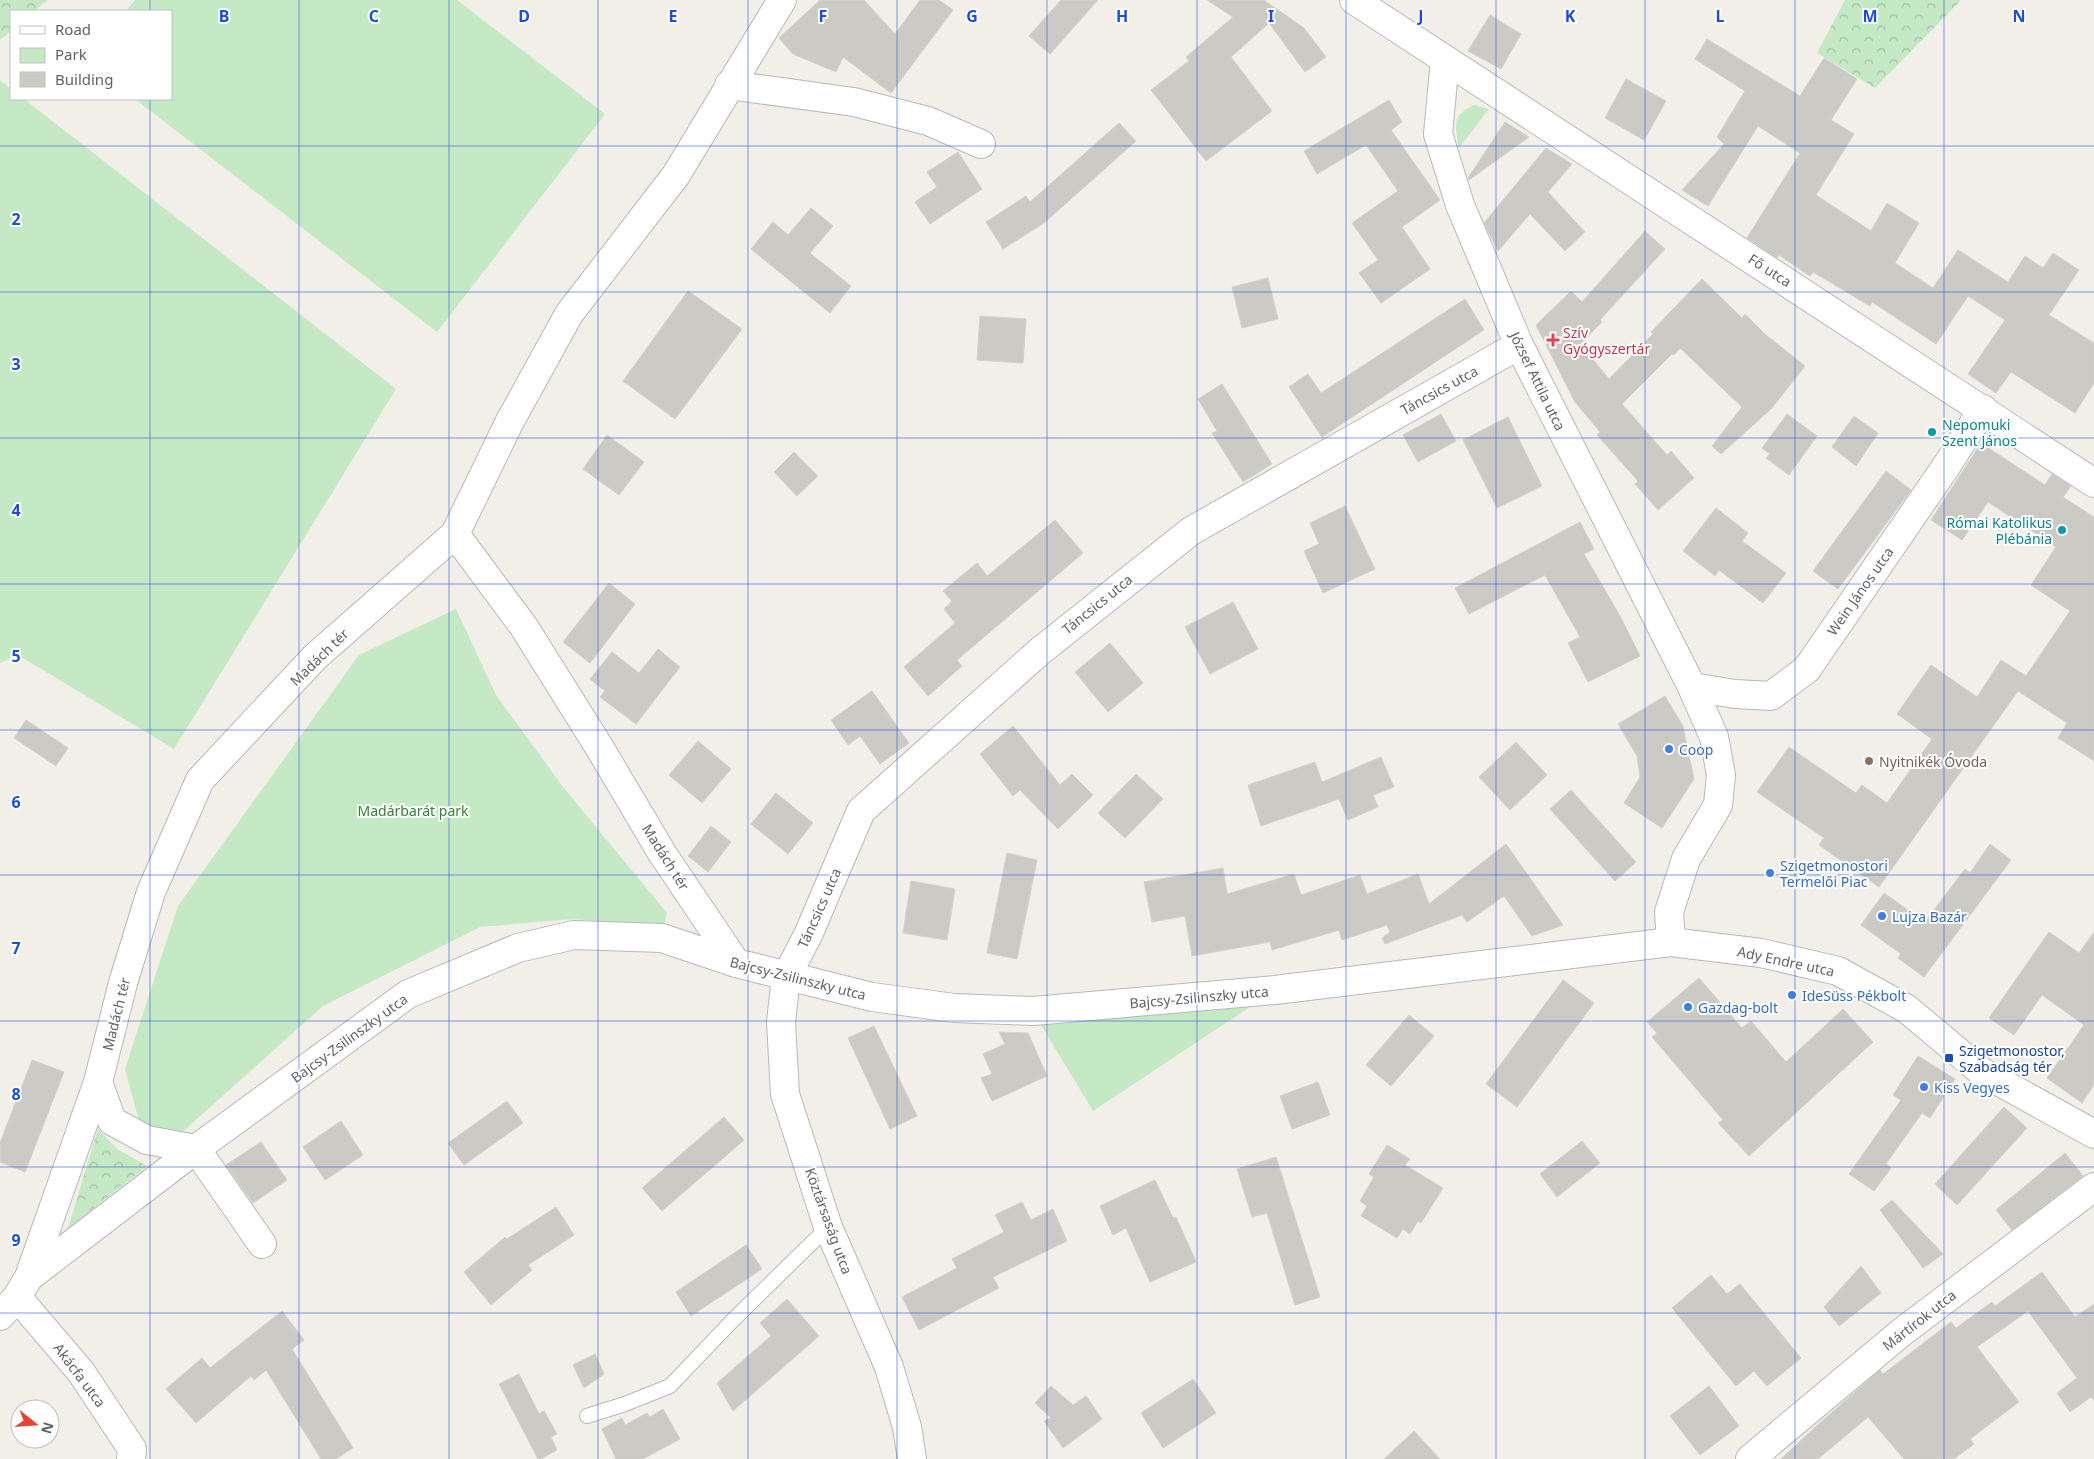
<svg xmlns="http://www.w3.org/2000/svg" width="2094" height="1459" viewBox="0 0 2094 1459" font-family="'Noto Sans',sans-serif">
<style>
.green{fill:#c5e8c5}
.forest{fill:url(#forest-crowns)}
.building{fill:#cccac5;stroke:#d6d1c6}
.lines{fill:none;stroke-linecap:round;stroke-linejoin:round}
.lane-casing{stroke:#b5b8bc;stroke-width:16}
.street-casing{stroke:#b5b8bc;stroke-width:30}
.secondary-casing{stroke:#b6babf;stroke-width:30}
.lane{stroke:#fff;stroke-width:14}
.street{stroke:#fff;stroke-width:28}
.secondary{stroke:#fff;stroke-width:28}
.grid{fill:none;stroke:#1d4ed8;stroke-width:1;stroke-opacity:0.55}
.health-dot{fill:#e0444e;stroke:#fff;stroke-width:2}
.culture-dot{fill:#0f9aa8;stroke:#fff;stroke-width:2}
.shop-dot{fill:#3f7fe0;stroke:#fff;stroke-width:2}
.education-dot{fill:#8d6e63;stroke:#fff;stroke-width:2}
.transit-dot{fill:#1a4fb4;stroke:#fff;stroke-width:2}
.labels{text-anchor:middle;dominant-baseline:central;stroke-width:4;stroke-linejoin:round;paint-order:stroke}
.street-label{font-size:14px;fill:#5f6368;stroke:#fff}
.health-label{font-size:14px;fill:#be3a42;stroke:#fff;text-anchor:start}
.culture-label{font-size:14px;fill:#0d838f;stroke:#fff;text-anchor:start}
.shop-label{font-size:14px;fill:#366cbe;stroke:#fff;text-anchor:start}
.education-label{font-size:14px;fill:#785e54;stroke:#fff;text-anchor:start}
.park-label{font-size:14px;fill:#348238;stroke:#fff}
.transit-label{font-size:14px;fill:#164399;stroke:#fff;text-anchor:start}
.grid-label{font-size:16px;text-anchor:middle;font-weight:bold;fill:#1d4ed8;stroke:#fff;stroke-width:4;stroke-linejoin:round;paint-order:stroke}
</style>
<defs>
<pattern id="forest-crowns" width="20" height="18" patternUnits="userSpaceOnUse" patternTransform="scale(1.25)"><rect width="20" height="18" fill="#c5e8c5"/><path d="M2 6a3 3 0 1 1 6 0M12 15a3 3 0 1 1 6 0" fill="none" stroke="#a3c0a4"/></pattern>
</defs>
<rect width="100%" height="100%" fill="#f1efe8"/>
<path class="green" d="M135 0H457L605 114 437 332 135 99H171V11H126Z
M0 80 11 89V99H24L396 389 174 749 18 655 0 663Z
M1474 105 1489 109 1459 148C1455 126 1451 116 1474 105Z
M456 609 496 695 563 787 667 913 664 926 573 919 480 927 323 1006 179 1135 139 1121 125 1069 178 906 359 655Z
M1259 1001 1093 1111 1038 1020Z"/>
<path class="forest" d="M0 0H48L34 11H11V31L0 40Z
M1845 0H1961L1875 88 1817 53Z
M98 1129 117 1149 147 1166 68 1228Z"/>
<path class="building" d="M820 0H864L895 34 920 0H939L953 10 891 93 843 57 836 72 793 54 779 38Z
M1061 0H1098L1050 54 1029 36Z
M1207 0H1264L1304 28 1326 57 1305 72 1269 23 1231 57 1272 111 1206 161 1151 90 1189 61 1186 57 1233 17Z
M1490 15 1521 34 1501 69 1468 51Z
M1707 39 1800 96 1824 58 1857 79 1831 120 1854 134 1816 195 1871 231 1887 203 1919 223 1895 263 1933 288 1958 250 2008 282 2025 256 2043 268 2053 253 2079 270 2049 315 2094 343V383L2075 413 2011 372 1996 393 1968 374 2005 320 1968 296 1936 344 1872 302 1870 306 1813 272 1810 276 1779 255 1777 258 1747 238 1800 153 1758 126 1708 206 1682 190 1724 144 1717 137 1745 91 1695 59Z
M1626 79 1666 101 1644 140 1605 118Z
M1389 100 1402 122 1391 130 1440 200 1402 227 1430 269 1381 303 1359 273 1378 260 1352 223 1398 191 1366 145 1317 174 1304 151Z
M1505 122 1529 137 1469 180 1468 178Z
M1119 123 1136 141 1044 223 1003 249 986 222 1026 196 1030 202Z
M1546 148 1572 164 1548 192 1585 232 1565 251 1530 214 1498 251 1484 223Z
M958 152 982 189 930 224 915 202 937 187 927 172Z
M811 208 833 226 810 253 851 286 830 313 751 249 773 222 788 235Z
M1645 231 1665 249 1600 320 1602 322 1580 344 1609 379 1653 334 1651 332 1702 279 1742 318 1745 314 1766 335 1805 366 1771 409 1721 454 1712 446 1742 407 1680 348 1674 355 1672 354 1622 404 1667 455 1671 451 1694 478 1658 510 1635 484 1638 481 1597 435 1600 432 1575 402 1536 325 1571 291 1582 302Z
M1268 278 1278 319 1242 328 1232 287Z
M688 291 742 329 675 419 623 381Z
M1465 299 1484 330 1322 437 1289 387 1308 374 1321 393Z
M980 316 1026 319 1023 363 977 360Z
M1222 384 1272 464 1243 482 1212 433 1217 431 1198 399Z
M1441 414 1456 441 1418 462 1403 435Z
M1787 414 1817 436 1789 475 1766 458 1770 454 1762 448Z
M1854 416 1878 433 1856 466 1832 447Z
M1508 417 1542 486 1497 508 1463 440Z
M607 435 644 462 619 495 583 469Z
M1981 443 2045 485 2052 474 2071 486 2063 497 2094 517V761L2058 738 2067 723 2018 691 1879 887 1819 845 1824 838 1757 792 1789 747 1856 793 1862 785 1887 803 1932 739 1897 714 1931 665 1977 697 2001 660 2026 676 2070 611 2031 585 2056 547 1988 502 1962 540 1931 520Z
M794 452 818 476 797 496 774 472Z
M1886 471 1911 490 1838 589 1813 571Z
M1345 506 1375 569 1323 593 1304 551 1319 544 1310 523Z
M1716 508 1748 533 1742 541 1786 573 1763 603 1719 570 1715 576 1683 551Z
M1055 520 1083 553 957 660 962 666 928 696 904 667 955 623 944 609 952 601 943 591 977 563 987 576Z
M1580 522 1594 549 1584 554 1620 616 1640 656 1588 682 1568 643 1580 637 1545 575 1469 614 1455 588Z
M609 583 635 604 590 663 563 642Z
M1233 602 1258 649 1210 674 1185 627Z
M1110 643 1143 683 1108 712 1075 672Z
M658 649 680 667 636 724 600 697 605 691 590 679 612 652 639 673Z
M872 691 909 743 880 764 860 736 848 745 831 720Z
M1665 696 1683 726 1694 779 1662 828 1624 803 1640 777 1637 756 1618 724Z
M26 720 68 748 56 766 14 738Z
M1013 726 1060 785 1072 774 1093 795 1058 829 1020 790 1013 796 980 754Z
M698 741 731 769 702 803 669 775Z
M1516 742 1547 775 1510 810 1479 777Z
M1381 757 1394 787 1373 795 1378 807 1348 820 1339 799 1261 826 1248 785 1315 762 1322 782Z
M1136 774 1163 799 1125 838 1098 813Z
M1571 790 1636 862 1615 881 1550 809Z
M776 793 813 823 788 854 751 824Z
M711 826 731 842 708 872 688 856Z
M1506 844 1563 925 1532 936 1504 896 1467 922 1462 915 1385 944 1382 938 1390 932 1387 925 1342 940 1339 930 1272 950 1270 942 1192 956 1185 916 1152 922 1144 882 1223 868 1227 894 1294 874 1301 895 1360 875 1367 894 1418 874 1429 904Z
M1990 844 2011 860 1924 977 1898 958 1901 954 1861 925 1884 893 1925 922 1965 869 1970 873Z
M1007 853 1037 860 1017 959 987 953Z
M911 881 955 889 947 940 903 933Z
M2049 932 2079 953 2094 932V1085L2082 1103 2047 1078 2084 1025 2042 995 2014 1035 1989 1018Z
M1699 978 1742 1028 1751 1021 1786 1062 1843 1009 1873 1042 1749 1156 1718 1123 1723 1120 1652 1037 1657 1033 1647 1022Z
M1563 980 1594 1003 1517 1107 1486 1084Z
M1409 1015 1434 1036 1391 1086 1366 1065Z
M874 1026 917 1116 890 1129 848 1038Z
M999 1032 1028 1033 1047 1076 992 1101 981 1078 992 1074 983 1054 1005 1044Z
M1918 1056 1955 1079 1930 1118 1922 1113 1886 1164 1891 1168 1874 1191 1849 1174 1901 1100 1893 1095Z
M32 1060 64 1072 25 1172 0 1162V1143Z
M1318 1082 1330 1115 1292 1129 1280 1096Z
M507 1101 523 1123 464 1165 448 1143Z
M2004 1107 2027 1128 1957 1205 1935 1184Z
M724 1117 744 1140 662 1211 642 1188Z
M341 1121 363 1155 325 1180 303 1147Z
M1582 1141 1600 1163 1557 1197 1540 1174Z
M261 1142 287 1180 253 1203 226 1165Z
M1387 1145 1410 1159 1405 1165 1443 1188 1421 1223 1418 1221 1410 1234 1403 1229 1397 1238 1361 1216 1367 1206 1360 1201 1374 1177 1369 1174Z
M2065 1153 2083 1176 2012 1230 1996 1210Z
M1276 1157 1320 1297 1295 1305 1267 1213 1252 1217 1237 1169Z
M1155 1180 1173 1218 1176 1217 1196 1262 1150 1282 1126 1228 1113 1235 1100 1206Z
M1892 1200 1943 1254 1923 1268 1880 1210Z
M1022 1202 1031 1220 1053 1209 1067 1241 993 1277 999 1288 919 1330 902 1297 957 1268 952 1259 1004 1232 995 1215Z
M556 1207 574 1235 528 1265 532 1270 491 1305 464 1272 505 1237 507 1239Z
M746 1245 762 1269 691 1316 676 1292Z
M1861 1266 1881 1293 1839 1326 1824 1307Z
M2042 1272 2075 1317 2094 1304V1401L2091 1397 2070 1412 2057 1393 2077 1378 2028 1311 1977 1347 2019 1402 1970 1439 1974 1444 1954 1459H1904L1868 1417 1818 1459H1781L1813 1429 1880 1370 1883 1374 1951 1322 1956 1328 1992 1302 1995 1306Z
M1711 1275 1727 1294 1740 1284 1801 1358 1767 1386 1754 1371 1736 1386 1672 1308Z
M787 1299 819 1336 733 1411 717 1383 771 1336 760 1323Z
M282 1311 304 1340 292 1349 353 1448 336 1459H321L266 1370 254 1380 251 1376 196 1423 166 1389 202 1358 210 1368Z
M595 1354 604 1374 584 1388 573 1365Z
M519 1374 539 1414 544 1411 557 1434 551 1437 557 1450 541 1459H538L499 1384Z
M1193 1379 1216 1413 1163 1448 1141 1413Z
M1051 1386 1073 1405 1086 1396 1102 1419 1063 1448 1044 1421 1051 1418 1035 1403Z
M1709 1386 1739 1426 1700 1455 1670 1416Z
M663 1409 680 1439 643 1459H616L602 1429 622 1418 625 1425 647 1413 650 1417Z
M1414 1431 1440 1459H1384Z"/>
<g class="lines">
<defs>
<path id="lane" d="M587 1416 625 1404 670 1386 734 1319 828 1227"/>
<path id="street" d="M1445 60 1438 134 1460 205 1519 345 1692 687 1714 737 1721 775 1718 805 1686 859 1669 912 1671 942
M729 85 854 102 928 121 981 144
M455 534 524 627 601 750 662 853 736 963
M1692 687 1735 694 1771 696 1807 669 1945 468 1983 409
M98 1082 112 1121 147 1140 196 1149 262 1244
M29 1277 196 1149 408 994 518 948 574 935 662 938 736 963 872 997 954 1008 1033 1011 1275 990 1671 942 1761 953 1838 971 1907 1009 1982 1072 2094 1134
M17 1297 81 1372 132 1449 131 1459
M0 1316 17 1297 29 1277 98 1082 123 983 151 892 200 780 315 657 455 534 509 423 569 314 676 175 782 0
M912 1459 907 1427 889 1367 828 1227 785 1094 781 1022 786 977 808 935 861 811 1039 652 1191 531 1519 345
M1750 1459 1902 1332 2094 1187"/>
<path id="secondary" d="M1354 0 2094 483"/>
</defs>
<use href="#lane" class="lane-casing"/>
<use href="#street" class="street-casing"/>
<use href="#secondary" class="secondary-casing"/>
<use href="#lane" class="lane"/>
<use href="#street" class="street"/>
<use href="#secondary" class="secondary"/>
</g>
<path class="grid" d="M150 0V11M299 0V1459M449 0V1459M598 0V1459M748 0V1459M897 0V1459M1047 0V1459M1197 0V1459M1346 0V1459M1496 0V1459M1645 0V1459M1795 0V1459M1944 0V1459M150 99V1459M0 146H2094M0 292H2094M0 438H2094M0 584H2094M0 730H2094M0 875H2094M0 1021H2094M0 1167H2094M0 1313H2094"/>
<path class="health-dot" d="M1550.5 332.5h5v5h5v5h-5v5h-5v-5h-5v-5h5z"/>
<g class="culture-dot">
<circle cx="1932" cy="432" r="5"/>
<circle cx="2062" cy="530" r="5"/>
</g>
<g class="shop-dot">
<circle cx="1669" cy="749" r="5"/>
<circle cx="1770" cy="873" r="5"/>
<circle cx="1882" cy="916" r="5"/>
<circle cx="1792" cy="995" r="5"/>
<circle cx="1688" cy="1007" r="5"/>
<circle cx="1924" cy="1087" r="5"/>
</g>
<circle class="education-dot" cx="1869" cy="761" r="5"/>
<rect class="transit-dot" x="1944" y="1053" width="10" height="10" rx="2.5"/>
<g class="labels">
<g class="street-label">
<text transform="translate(1770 270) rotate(33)">Fő utca</text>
<text transform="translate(1538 381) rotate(64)">József Attila utca</text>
<text transform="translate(1439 390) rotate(-29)">Táncsics utca</text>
<text transform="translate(1860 591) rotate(-55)">Wein János utca</text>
<text transform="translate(1097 604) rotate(-39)">Táncsics utca</text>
<text transform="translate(319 657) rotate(-44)">Madách tér</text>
<text transform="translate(666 857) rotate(58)">Madách tér</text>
<text transform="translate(819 908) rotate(-66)">Táncsics utca</text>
<text transform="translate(1786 961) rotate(12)">Ady Endre utca</text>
<text transform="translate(798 978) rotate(14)">Bajcsy-Zsilinszky utca</text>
<text transform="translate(1199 997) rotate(-5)">Bajcsy-Zsilinszky utca</text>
<text transform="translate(116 1014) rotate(-76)">Madách tér</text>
<text transform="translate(349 1038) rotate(-36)">Bajcsy-Zsilinszky utca</text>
<text transform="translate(829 1221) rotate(70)">Köztársaság utca</text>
<text transform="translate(1919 1320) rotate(-38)">Mártírok utca</text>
<text transform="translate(80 1375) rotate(53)">Akácfa utca</text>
</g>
<g class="health-label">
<text x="1563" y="332">Szív<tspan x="1563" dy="16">Gyógyszertár</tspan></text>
</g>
<g class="culture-label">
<text x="1942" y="424">Nepomuki<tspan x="1942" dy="16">Szent János</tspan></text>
<text x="2052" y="522" text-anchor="end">Római Katolikus<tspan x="2052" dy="16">Plébánia</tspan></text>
</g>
<g class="shop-label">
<text x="1679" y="749">Coop</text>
<text x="1780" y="865">Szigetmonostori<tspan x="1780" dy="16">Termelői Piac</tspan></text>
<text x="1892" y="916">Lujza Bazár</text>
<text x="1802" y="995">IdeSüss Pékbolt</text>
<text x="1698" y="1007">Gazdag-bolt</text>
<text x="1934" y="1087">Kiss Vegyes</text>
</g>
<g class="education-label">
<text x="1879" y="761">Nyitnikék Óvoda</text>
</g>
<g class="park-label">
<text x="413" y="810">Madárbarát park</text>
</g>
<g class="transit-label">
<text x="1959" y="1050">Szigetmonostor,<tspan x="1959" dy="16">Szabadság tér</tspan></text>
</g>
</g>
<g class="grid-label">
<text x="224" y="22">B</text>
<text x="374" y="22">C</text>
<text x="524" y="22">D</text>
<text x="673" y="22">E</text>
<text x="823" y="22">F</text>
<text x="972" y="22">G</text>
<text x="1122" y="22">H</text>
<text x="1271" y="22">I</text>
<text x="1421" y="22">J</text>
<text x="1570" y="22">K</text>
<text x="1720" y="22">L</text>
<text x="1870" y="22">M</text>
<text x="2019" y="22">N</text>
<text x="16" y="225">2</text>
<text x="16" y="370">3</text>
<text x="16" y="516">4</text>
<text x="16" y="662">5</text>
<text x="16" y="808">6</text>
<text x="16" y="954">7</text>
<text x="16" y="1100">8</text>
<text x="16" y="1246">9</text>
</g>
<rect x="10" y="10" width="162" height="90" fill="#ffffff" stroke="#bfc1c3"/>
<rect x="20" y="26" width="25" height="8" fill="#ffffff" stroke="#bfc1c3"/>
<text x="55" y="35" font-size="15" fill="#5f6368">Road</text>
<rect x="20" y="48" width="25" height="15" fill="#c5e8c5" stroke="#bfc1c3"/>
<text x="55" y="60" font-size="15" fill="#5f6368">Park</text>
<rect x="20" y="72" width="25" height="15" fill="#cccac5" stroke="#bfc1c3"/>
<text x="55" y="85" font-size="15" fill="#5f6368">Building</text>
<g transform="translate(35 1424) rotate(107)"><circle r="24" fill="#ffffff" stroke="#bfc1c3"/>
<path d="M0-4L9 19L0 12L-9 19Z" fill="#ea4335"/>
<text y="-8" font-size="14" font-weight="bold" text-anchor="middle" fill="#5f6368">N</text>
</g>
</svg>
